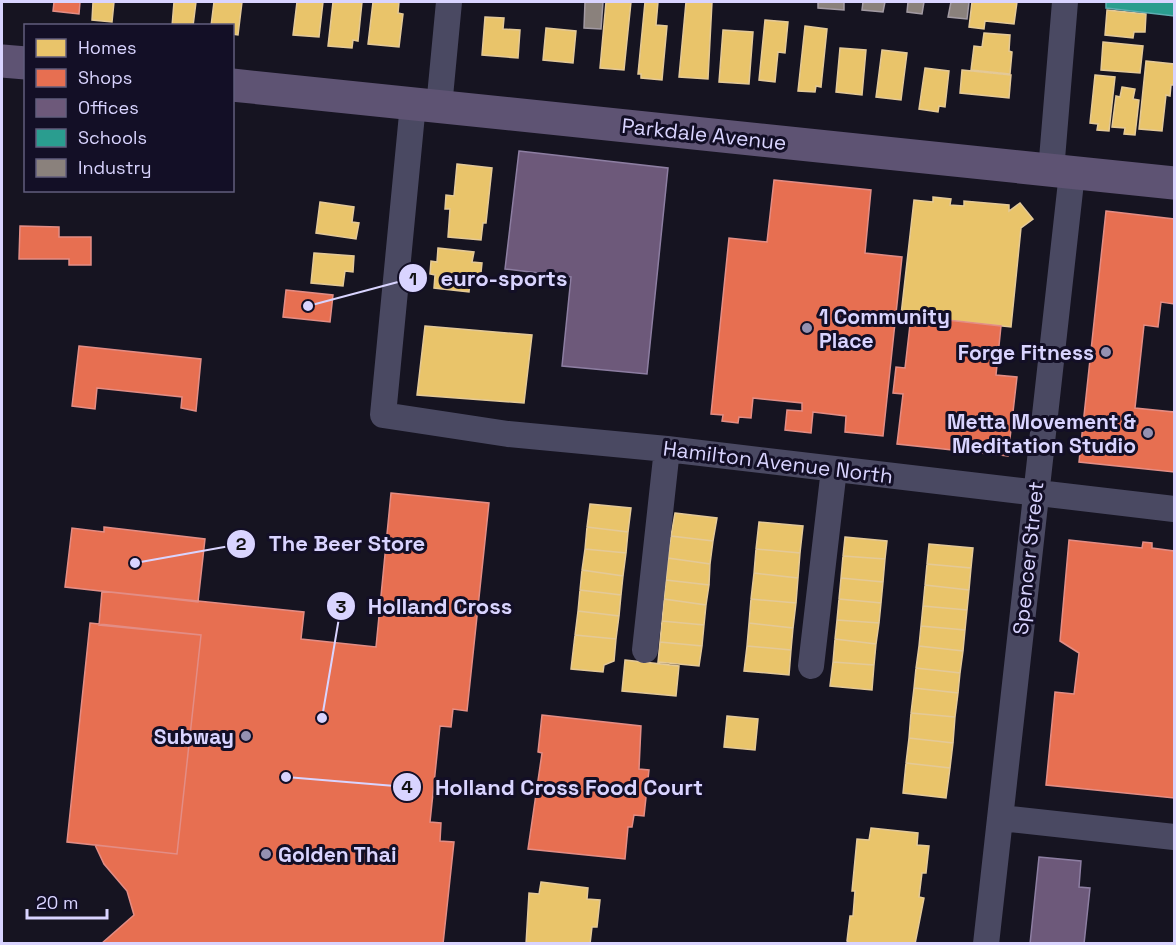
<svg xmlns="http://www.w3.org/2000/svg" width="1176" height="945" viewBox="0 0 1176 945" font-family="'Space Grotesk',sans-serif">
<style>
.homes{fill:#e9c46a;stroke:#e4c997;stroke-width:1.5}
.shops{fill:#e76f51;stroke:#e38d85;stroke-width:1.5}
.offices{fill:#6d597a;stroke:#8d7ea2;stroke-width:1.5}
.schools{fill:#2a9d8f;stroke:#5eaeb1;stroke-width:1.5}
.industry{fill:#8a817c;stroke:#a29aa3;stroke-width:1.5}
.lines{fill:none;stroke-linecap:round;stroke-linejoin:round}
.minor{stroke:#4a4962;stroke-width:26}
.major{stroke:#5e5373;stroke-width:33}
.poi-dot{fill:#9591b1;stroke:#130f26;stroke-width:2}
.labels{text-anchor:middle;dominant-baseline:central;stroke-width:6;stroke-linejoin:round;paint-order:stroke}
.street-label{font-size:21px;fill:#d9d4ff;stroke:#130f26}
.poi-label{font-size:21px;font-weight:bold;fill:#d9d4ff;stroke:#130f26;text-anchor:end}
.leader{fill:none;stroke:#d9d4ff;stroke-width:2}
.callout-dot{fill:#d9d4ff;stroke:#130f26;stroke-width:2}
.mark-label{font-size:18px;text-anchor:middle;font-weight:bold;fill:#111}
.callout-label{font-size:22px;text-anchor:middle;font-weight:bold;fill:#d9d4ff;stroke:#130f26;stroke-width:6;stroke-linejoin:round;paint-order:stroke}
</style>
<rect width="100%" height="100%" fill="#161421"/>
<path class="homes" d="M93 2H114L112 22 92 20Z
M174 2H196L193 26H172Z
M214 2H242L238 35 232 34V26H211Z
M297 2H323L319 37 293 35Z
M333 2H362L358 41 353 40 352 48 328 46Z
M373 2H399L398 13 403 14 399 47 368 44Z
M606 2H631L624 70 600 68Z
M645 2H658L656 25 667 26 662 80 641 78V74H638Z
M686 2H712L708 79 679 77Z
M972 2H1017L1014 24 985 21 984 29 969 27Z
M1107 10 1146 14 1145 32H1134L1133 38 1105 35Z
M485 17 504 18 503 29 520 30 518 58 482 55Z
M765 20 788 22 785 53 778 52 775 82 759 80Z
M805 26 827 29 821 87 816 86 815 92 798 91Z
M546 28 576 31 573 63 543 60Z
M723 30 753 32 749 84 719 82Z
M984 33 1010 35 1009 51 1012 52 1010 74 971 70 974 46 982 47Z
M1103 42 1143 46 1140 73 1101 70Z
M840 48 866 50 862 95 836 92Z
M882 50 907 53 901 100 876 97Z
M1146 61 1174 64V85H1171L1170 96 1166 95 1162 131 1139 129Z
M925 68 949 71 945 107 939 106 938 112 919 109Z
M962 70 1011 75 1009 98 960 93Z
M1095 75 1115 77 1109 131 1097 130 1098 124 1090 123Z
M1122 87 1135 89 1133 99 1139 100 1135 135 1124 134 1125 128 1112 127 1116 96 1120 97Z
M457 164 492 168 486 223H483L481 240 448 237 450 209H445L446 195 454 196Z
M933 197 951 199 950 205 964 206V201L1009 205V211L1020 203 1033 219 1021 228 1011 327 901 315 914 200 933 202Z
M320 202 354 207 352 222 359 223 356 239 316 233Z
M438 248 474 252 472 262 482 263 480 282 470 281 469 292 434 288 435 275 430 274 431 261 437 262Z
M314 253 354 256 353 272 345 271 343 286 311 283Z
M425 326 532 335 524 403 417 395Z
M590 504 631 508 628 532 587 527Z
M675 513 717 518 713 541 671 536Z
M759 522 803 526 800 553 756 549Z
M587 527 628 532 626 553 585 549Z
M671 536 713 541 710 564 668 558Z
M845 537 887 541 885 559 843 556Z
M929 544 973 548 971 568 927 564Z
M585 549 626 553 623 576 582 570Z
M756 549 800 553 798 578 754 573Z
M843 556 885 559 883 582 841 578Z
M668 558 710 564 709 585 666 580Z
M927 564 971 568 969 590 925 585Z
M582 570 623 576 621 595 580 590Z
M754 573 798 578 796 603 751 599Z
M841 578 883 582 881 603 839 599Z
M666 580 709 585 706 605 664 599Z
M925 585 969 590 967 610 923 606Z
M580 590 621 595 619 616 578 611Z
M664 599 706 605 704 625 662 621Z
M751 599 796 603 793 628 749 623Z
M839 599 881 603 879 623 837 620Z
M923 606 967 610 965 630 921 626Z
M578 611 619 616 616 639 575 635Z
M837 620 879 623 876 644 835 639Z
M662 621 704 625 702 646 660 642Z
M749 623 793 628 791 650 747 646Z
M921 626 965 630 963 651 919 646Z
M575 635 616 639 614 661 604 665 603 672 571 669Z
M835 639 876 644 874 665 833 662Z
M660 642 702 646 699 666 658 662Z
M747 646 791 650 789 675 744 671Z
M919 646 963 651 960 673 916 668Z
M625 660 679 666 676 696 622 691Z
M833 662 874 665 872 690 830 686Z
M916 668 960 673 958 693 914 688Z
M914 688 958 693 955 717 911 713Z
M911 713 955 717 953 743 909 738Z
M727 716 758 719 755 750 724 747Z
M909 738 953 743 950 768 906 763Z
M906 763 950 768 946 798 903 793Z
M871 828 918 833 917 845 929 846 926 873H922L919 897 924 898 915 944H850L847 941 850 916H853L855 891H852L857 839 869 840Z
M541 882 588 888 587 899 600 900 597 927H592L590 944H526L529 893 539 894Z"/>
<path class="shops" d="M54 2H80L79 14 53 11Z
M774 180 871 190 865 253 902 257 883 436 845 432 846 416 813 412 811 433 785 430 787 410 802 411V403L753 398 751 418 739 417 738 423 722 421 723 415 711 414 729 238 767 242Z
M1106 211 1174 219V304L1161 302 1158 327 1144 325 1135 408 1174 412V472L1079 462Z
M20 226 59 227V237H91V265H69V259H19Z
M286 290 333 295 330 322 283 317Z
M911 316 1001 326 996 375 1017 377 1008 456 897 444 903 394 893 393 896 367 905 368Z
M79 346 201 359 196 411 181 408 182 397 97 388 95 409 72 406Z
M391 493 489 503 467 711 453 709 451 727 440 726 430 822 441 823 440 841 454 842 443 944H101L134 915 127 891 104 864 95 845 177 854 201 635 99 625 102 591 304 612 301 639 376 647Z
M104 527 205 539 198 602 65 587 72 528 104 532Z
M1069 540 1142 548 1143 542 1152 543V548L1174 551V798L1046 785 1055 692 1074 694 1079 653 1060 641Z
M90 623 201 635 177 854 67 842Z
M542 715 641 726 639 769 649 770 644 816 634 815 632 827H628L625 859 528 849 542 753 538 752Z"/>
<path class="offices" d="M519 151 668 168 647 374 562 366 571 277 505 269Z
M1039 857 1081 861 1079 887 1090 888 1084 944H1030Z"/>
<path class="schools" d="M1106 2H1174V16L1106 8Z"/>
<path class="industry" d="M585 2H603L601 29 584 28Z
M818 2H844V10L818 8Z
M863 2H885L883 12 862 10Z
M908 2H924L922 14 907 12Z
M951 2H969L967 19 948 17Z"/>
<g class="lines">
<path class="minor" d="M413 104 383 415 508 434 667 449 1174 509
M439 107 449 2
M1051 171 1065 2
M645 650 667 449
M811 666 834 469
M1001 818 1174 837
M986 944 1072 173"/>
<path class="major" d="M2 61 26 63
M232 85 1174 183"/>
</g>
<g class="poi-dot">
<circle cx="807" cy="328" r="6"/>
<circle cx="1106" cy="352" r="6"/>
<circle cx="1148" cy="433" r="6"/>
<circle cx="246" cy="736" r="6"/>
<circle cx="266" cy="854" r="6"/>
</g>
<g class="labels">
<g class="street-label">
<text transform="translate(704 134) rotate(6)">Parkdale Avenue</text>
<text transform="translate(778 462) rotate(7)">Hamilton Avenue North</text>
<text transform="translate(1028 558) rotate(-84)">Spencer Street</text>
</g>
<g class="poi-label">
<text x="819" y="316" text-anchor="start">1 Community<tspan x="819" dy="24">Place</tspan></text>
<text x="1094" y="352">Forge Fitness</text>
<text x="1136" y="421">Metta Movement &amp;<tspan x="1136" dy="24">Meditation Studio</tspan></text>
<text x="234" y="736">Subway</text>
<text x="278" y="854" text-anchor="start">Golden Thai</text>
</g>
</g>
<path class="leader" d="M308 306L413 278M135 563L241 544M322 718L341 606M286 777L407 787"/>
<g class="callout-dot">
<circle cx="308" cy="306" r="6"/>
<circle cx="135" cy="563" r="6"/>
<circle cx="322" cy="718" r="6"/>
<circle cx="286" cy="777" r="6"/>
<circle cx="413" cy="278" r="15"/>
<circle cx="241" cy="544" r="15"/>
<circle cx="341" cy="606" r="15"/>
<circle cx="407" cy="787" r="15"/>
</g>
<g class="mark-label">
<text x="413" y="285">1</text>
<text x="241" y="550">2</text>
<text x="341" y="613">3</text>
<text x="407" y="793">4</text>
</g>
<g class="callout-label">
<text x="504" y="286">euro-sports</text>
<text x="347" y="551">The Beer Store</text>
<text x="440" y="614">Holland Cross</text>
<text x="569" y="795">Holland Cross Food Court</text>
</g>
<rect width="1176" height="945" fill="none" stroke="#d9d4ff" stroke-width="6"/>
<rect x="24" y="24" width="210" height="168" fill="#130f26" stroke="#625e7d" stroke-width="1.5"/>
<rect x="36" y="39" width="30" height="18" fill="#e9c46a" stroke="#625e7d" stroke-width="1.5"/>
<text x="78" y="54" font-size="18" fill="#d9d4ff">Homes</text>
<rect x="36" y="69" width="30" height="18" fill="#e76f51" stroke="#625e7d" stroke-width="1.5"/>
<text x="78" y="84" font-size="18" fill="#d9d4ff">Shops</text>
<rect x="36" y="99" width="30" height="18" fill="#6d597a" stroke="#625e7d" stroke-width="1.5"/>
<text x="78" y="114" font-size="18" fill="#d9d4ff">Offices</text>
<rect x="36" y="129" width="30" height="18" fill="#2a9d8f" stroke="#625e7d" stroke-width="1.5"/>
<text x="78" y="144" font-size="18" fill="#d9d4ff">Schools</text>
<rect x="36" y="159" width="30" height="18" fill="#8a817c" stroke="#625e7d" stroke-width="1.5"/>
<text x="78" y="174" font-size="18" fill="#d9d4ff">Industry</text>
<path d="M27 909v9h80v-9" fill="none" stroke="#d9d4ff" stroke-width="3"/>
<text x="36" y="909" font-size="18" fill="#d9d4ff" stroke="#130f26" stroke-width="4.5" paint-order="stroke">20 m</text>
</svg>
